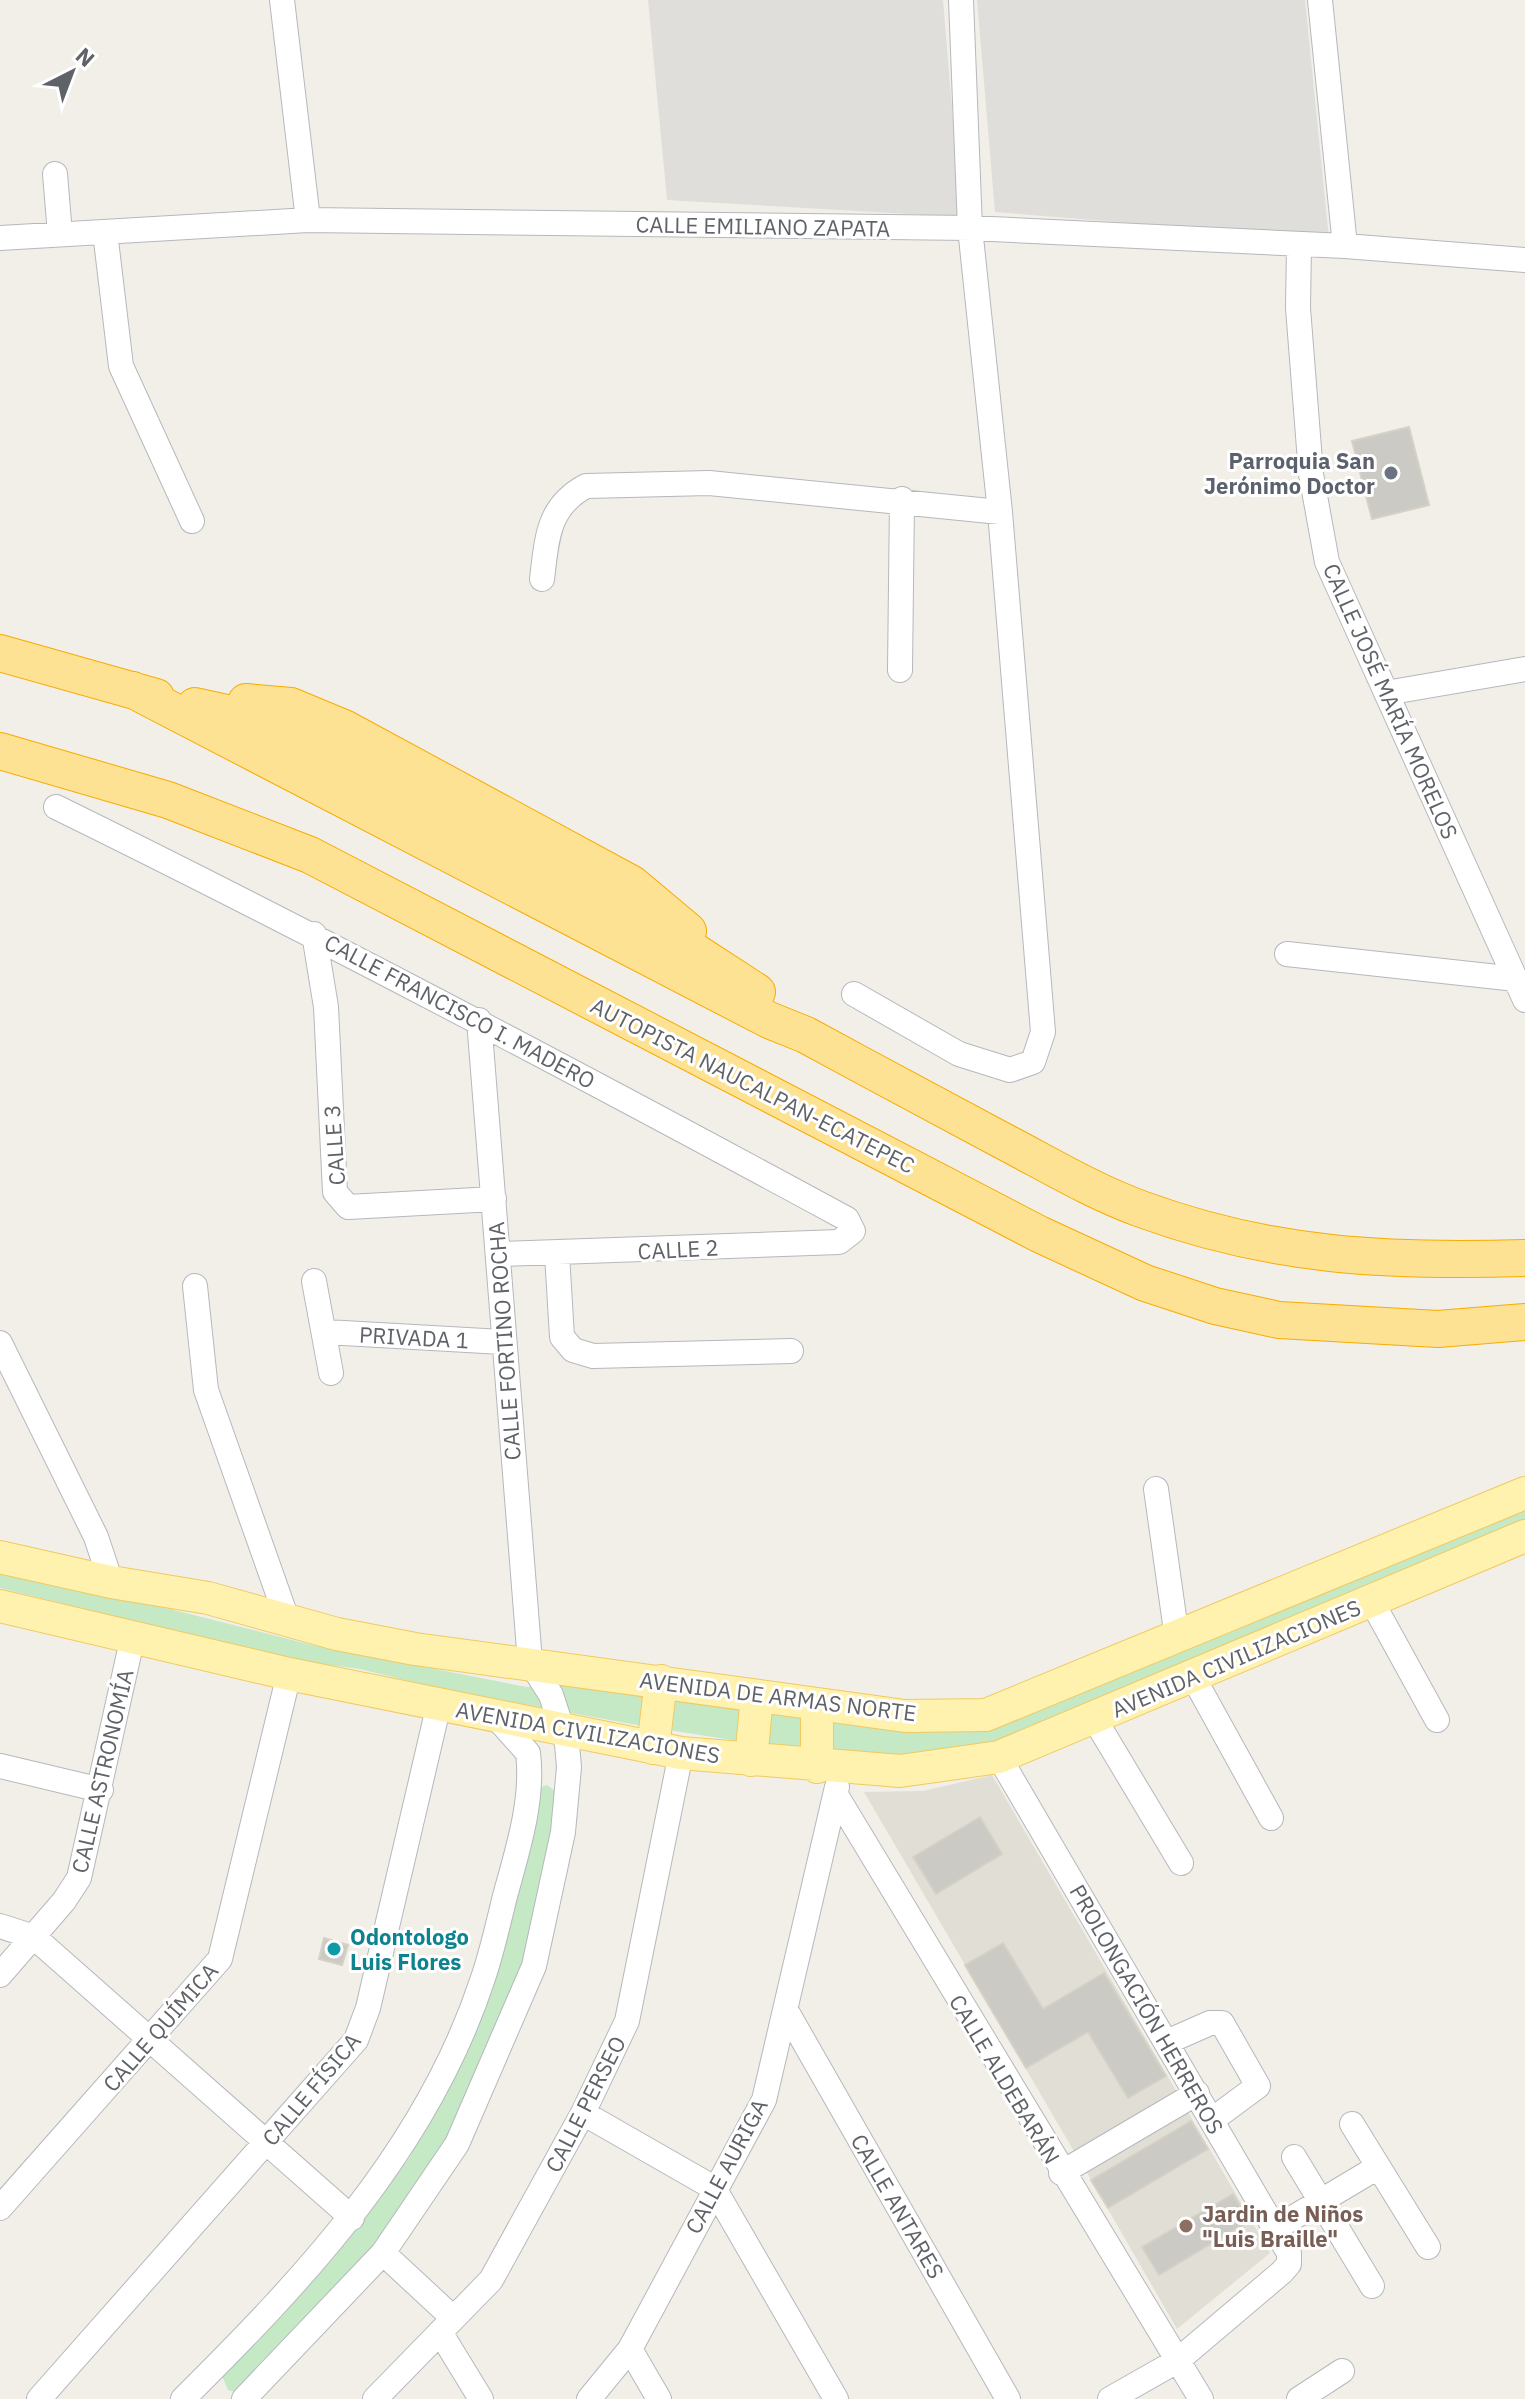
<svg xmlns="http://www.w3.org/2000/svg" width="1525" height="2399" viewBox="0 0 1525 2399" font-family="'IBM Plex Sans',sans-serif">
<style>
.industrial{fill:#e0deda}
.education{fill:#e1ded6}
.green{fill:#c5e8c5}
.building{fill:#cccac5;stroke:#d6d1c6;stroke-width:2}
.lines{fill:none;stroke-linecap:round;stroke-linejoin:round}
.minor-casing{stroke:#b5b8bc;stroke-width:26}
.major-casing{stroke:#f2c960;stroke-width:34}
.highway-casing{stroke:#f9ab00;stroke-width:38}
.minor{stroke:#fff;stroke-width:24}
.major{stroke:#fff2af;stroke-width:32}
.highway{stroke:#fde293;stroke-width:36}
.worship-dot{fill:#6b7280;stroke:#fff;stroke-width:3}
.culture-dot{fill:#0f9aa8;stroke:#fff;stroke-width:3}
.education-dot{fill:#8d6e63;stroke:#fff;stroke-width:3}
.labels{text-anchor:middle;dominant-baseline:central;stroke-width:6;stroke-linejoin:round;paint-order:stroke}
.street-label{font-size:22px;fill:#5f6368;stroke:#fff}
.worship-label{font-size:22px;font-weight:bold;fill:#5b616d;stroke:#fff;text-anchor:end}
.culture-label{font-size:22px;font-weight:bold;fill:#0d838f;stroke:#fff;text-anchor:start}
.education-label{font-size:22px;font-weight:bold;fill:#785e54;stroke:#fff;text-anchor:start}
</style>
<rect width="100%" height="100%" fill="#f1efe8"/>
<path class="industrial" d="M648 0H943L961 217 667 200Z
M977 0H1305L1329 239 995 212Z"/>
<path class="education" d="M992 1775 1178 2094 1075 2153 864 1792 923 1791Z
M1188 2112 1270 2253 1177 2329 1086 2171Z"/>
<path class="green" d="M1525 1504V1523L993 1750 912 1757 777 1747 637 1725 446 1690 360 1669 293 1660 0 1588V1571L130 1599 308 1644 526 1687 600 1681 910 1726Z
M547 1785 559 1794 525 1966 451 2139 398 2218 239 2393 228 2390 222 2376 330 2262 410 2157 492 1992 541 1787Z"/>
<path class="building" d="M1409 427 1429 505 1372 519 1352 441Z
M980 1817 1002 1854 936 1894 913 1857Z
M324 1938 348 1945 342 1965 319 1959Z
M1003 1943 1043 2009 1104 1973 1166 2076 1128 2098 1088 2032 1026 2068 965 1965Z
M1191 2121 1208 2149 1108 2208 1091 2180Z
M1233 2194 1249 2221 1159 2275 1142 2247Z"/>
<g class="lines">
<defs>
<path id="minor" d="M282 0 308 220
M1320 0 1345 246
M55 174 60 234
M105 232 121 366 192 521
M0 238 308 220 970 228 1345 246 1525 260
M1299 246 1298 308 1311 474 1327 562 1525 1000
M542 579C547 539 547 507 586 486L709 483 1000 512
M900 670 902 499
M1386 693 1525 669
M56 807C323 938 585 1077 847 1219L853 1231 839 1242 498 1254
M314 934 326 1007 335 1192 348 1207 494 1199
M1287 954 1516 979
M854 994 959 1054 1010 1070 1033 1062 1043 1032 1000 512 970 228 961 0
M557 1254 562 1337 573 1350 593 1356 791 1351
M314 1281 331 1373
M195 1286 206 1390 287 1619
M326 1332 502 1342
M0 1343 96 1537 111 1582
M1156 1489 1177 1638
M1371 1600 1437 1720
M1192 1675 1271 1818
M1094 1718 1181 1863
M999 1757 1289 2253V2264L1282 2272 1177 2361 1110 2399
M0 1766 101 1790
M836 1795 1201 2399
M0 1926 34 1937 352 2218
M0 1975 64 1901 79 1878 133 1636
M787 2012 1008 2399
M1167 2042 1210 2023H1222L1258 2086 1212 2120
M583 2113 714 2188 836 2399
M1352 2124 1428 2247
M1294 2157 1372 2286
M1061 2173 1197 2093
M0 2208 220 1959 289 1674
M1274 2229 1378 2167
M383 2253 453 2318
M440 2332 481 2399
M630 2349 659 2399
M39 2399 356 2040 368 2008 439 1704
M183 2399C306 2277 428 2147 483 1978 492 1952 498 1924 505 1896 517 1852 534 1800 528 1753L495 1716
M244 2399 383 2253 457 2144 534 1966 563 1832 569 1767 567 1744 551 1695 530 1662 479 1020
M375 2399 491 2280 583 2113 627 2021 681 1753
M589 2399 630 2349 764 2100 837 1787
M1299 2399 1342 2371"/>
<path id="major" d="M0 1557 111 1582 208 1598 337 1634 415 1649 905 1716 986 1715 1525 1493
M0 1606 289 1674 681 1753 900 1771 999 1757 1525 1536
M653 1748 661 1681
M751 1760 757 1696
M817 1767V1705"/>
<path id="highway" d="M0 653 156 697
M133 690 769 1020 806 1035C872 1071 938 1106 1005 1142 1049 1165 1094 1192 1141 1209 1272 1257 1388 1262 1525 1258
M246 702 291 706 344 728 632 884 688 931
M195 706 245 717 331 756 694 951 757 992
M0 751 168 800 310 855 1039 1234 1145 1283 1215 1306 1279 1320 1438 1329 1525 1322"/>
</defs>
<use href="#minor" class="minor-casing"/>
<use href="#major" class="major-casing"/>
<use href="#highway" class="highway-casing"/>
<use href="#minor" class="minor"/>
<use href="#major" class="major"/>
<use href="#highway" class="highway"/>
</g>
<circle class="worship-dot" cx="1391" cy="473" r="8"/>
<circle class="culture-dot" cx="334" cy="1949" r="8"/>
<circle class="education-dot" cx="1186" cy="2226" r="8"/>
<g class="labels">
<g class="street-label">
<text transform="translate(763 226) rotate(1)">CALLE EMILIANO ZAPATA</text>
<text transform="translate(1391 701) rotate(66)">CALLE JOSÉ MARÍA MORELOS</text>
<text transform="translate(460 1011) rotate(28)">CALLE FRANCISCO I. MADERO</text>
<text transform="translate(753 1085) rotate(27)">AUTOPISTA NAUCALPAN-ECATEPEC</text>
<text transform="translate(334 1145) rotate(-94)">CALLE 3</text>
<text transform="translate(678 1249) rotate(-3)">CALLE 2</text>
<text transform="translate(414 1337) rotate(3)">PRIVADA 1</text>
<text transform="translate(504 1341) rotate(-94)">CALLE FORTINO ROCHA</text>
<text transform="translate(1236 1658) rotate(-23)">AVENIDA CIVILIZACIONES</text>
<text transform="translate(778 1696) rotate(7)">AVENIDA DE ARMAS NORTE</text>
<text transform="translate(588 1732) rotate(10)">AVENIDA CIVILIZACIONES</text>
<text transform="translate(102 1771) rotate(-77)">CALLE ASTRONOMÍA</text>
<text transform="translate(1147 2009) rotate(60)">PROLONGACIÓN HERREROS</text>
<text transform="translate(160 2027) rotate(-49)">CALLE QUÍMICA</text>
<text transform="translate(1005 2079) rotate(59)">CALLE ALDEBARÁN</text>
<text transform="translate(311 2089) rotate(-50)">CALLE FÍSICA</text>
<text transform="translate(585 2104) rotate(-63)">CALLE PERSEO</text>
<text transform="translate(726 2166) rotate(-62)">CALLE AURIGA</text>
<text transform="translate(898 2206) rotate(60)">CALLE ANTARES</text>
</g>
<g class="worship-label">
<text x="1375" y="460">Parroquia San<tspan x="1375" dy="25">Jerónimo Doctor</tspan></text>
</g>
<g class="culture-label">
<text x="350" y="1936">Odontologo<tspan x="350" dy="25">Luis Flores</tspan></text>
</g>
<g class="education-label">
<text x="1202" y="2213">Jardin de Niños<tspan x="1202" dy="25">"Luis Braille"</tspan></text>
</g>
</g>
<g transform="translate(72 72) rotate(42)" stroke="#ffffff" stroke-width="6" paint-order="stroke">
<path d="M0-6L14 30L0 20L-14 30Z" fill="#5f6368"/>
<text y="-12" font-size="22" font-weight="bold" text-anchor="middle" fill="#5f6368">N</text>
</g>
</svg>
